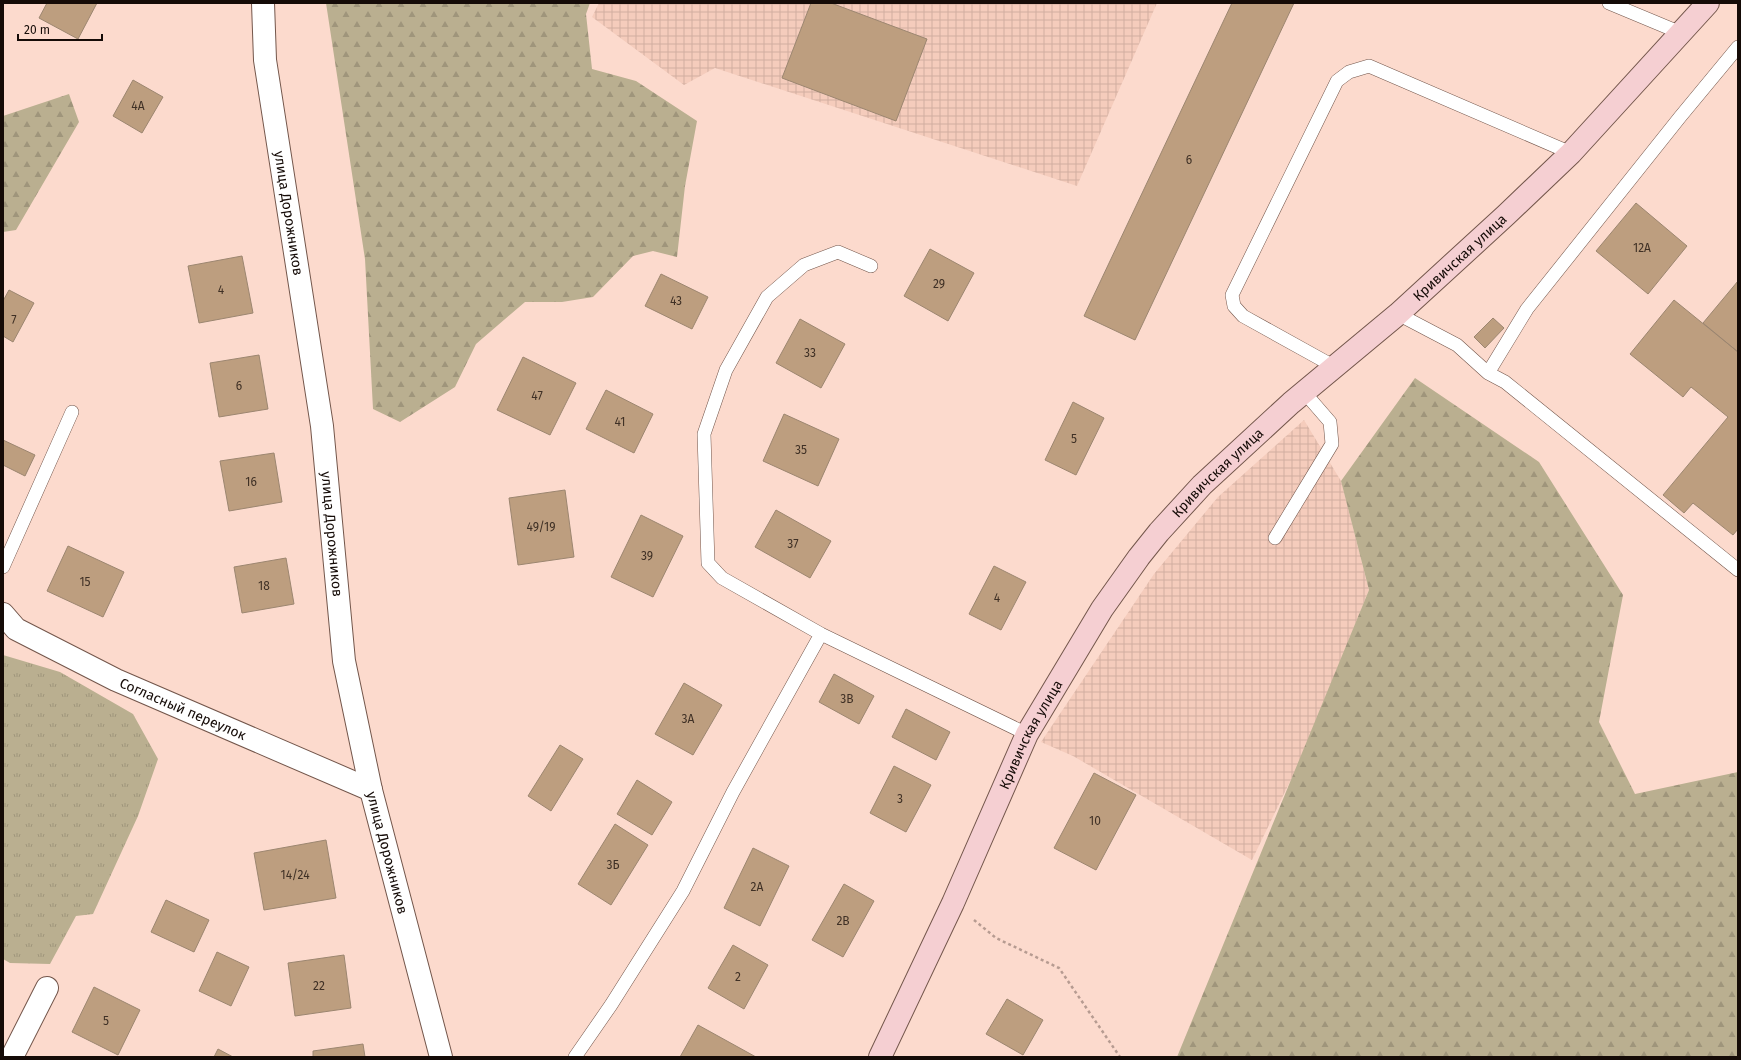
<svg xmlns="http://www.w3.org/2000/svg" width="1741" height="1060" viewBox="0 0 1741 1060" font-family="'Fira Sans',sans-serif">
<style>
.industrial{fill:url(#industrial-grid)}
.grass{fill:url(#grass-tufts)}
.forest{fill:url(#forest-firs)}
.building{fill:#bd9e7f;stroke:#9c8670}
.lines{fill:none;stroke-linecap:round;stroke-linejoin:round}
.lane-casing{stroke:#73564b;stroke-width:14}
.street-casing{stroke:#73564b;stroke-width:24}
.secondary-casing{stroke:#73564b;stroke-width:24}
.path{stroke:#b69b91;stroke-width:2.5;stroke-dasharray:3 3;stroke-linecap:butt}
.lane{stroke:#fff;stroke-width:13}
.street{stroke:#fff;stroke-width:22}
.secondary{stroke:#f5cfd2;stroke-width:22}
.labels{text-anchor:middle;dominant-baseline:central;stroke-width:4;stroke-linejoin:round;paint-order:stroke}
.number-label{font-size:12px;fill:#3f3025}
.street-label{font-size:14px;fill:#150b07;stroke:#fcdacd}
</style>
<defs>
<pattern id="industrial-grid" width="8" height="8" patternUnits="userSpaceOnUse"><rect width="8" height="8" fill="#f5ccbc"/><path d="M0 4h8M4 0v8" fill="none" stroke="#d1aea0"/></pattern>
<pattern id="grass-tufts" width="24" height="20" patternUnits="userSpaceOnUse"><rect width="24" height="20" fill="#baaf90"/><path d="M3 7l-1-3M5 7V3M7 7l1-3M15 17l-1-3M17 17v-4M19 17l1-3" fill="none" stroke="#9f957b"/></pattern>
<pattern id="forest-firs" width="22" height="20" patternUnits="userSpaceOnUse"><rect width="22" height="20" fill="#baaf90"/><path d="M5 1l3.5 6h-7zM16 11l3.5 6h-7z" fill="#9f957b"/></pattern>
</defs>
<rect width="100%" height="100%" fill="#fcdacd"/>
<path class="industrial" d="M599 3H1157L1077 186 715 68 684 85 592 17Z
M1304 420 1341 481 1369 590 1298 765 1252 860 1073 756 1041 742 1154 574 1218 497Z"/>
<path class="grass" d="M3 655 60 672 133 714 158 759 138 816 93 914 76 916 50 964 10 963 3 959Z"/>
<path class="forest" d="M326 3H590L586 14 592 69 636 81 697 121 685 186 677 257 653 251 633 256 593 297 562 302H525L476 344 455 387 400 422 373 409 365 259Z
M69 94 79 122 16 230 3 232V116Z
M1415 378 1539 462 1623 595 1599 722 1635 794 1738 772V1057H1177L1369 590 1341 481Z"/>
<path class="building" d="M47 3H97L78 39 39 18Z
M811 3H831L927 39 896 121 782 78Z
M1232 3H1294L1135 340 1084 316Z
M133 80 163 97 142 133 113 116Z
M1636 203 1687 246 1648 294 1596 251Z
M930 249 974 273 948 321 904 296Z
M242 256 253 313 199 323 188 266Z
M661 274 708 297 692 329 645 306Z
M1738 281V352L1703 323Z
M9 290 34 303 13 342 3 336V301Z
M1674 300 1738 352V529L1733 535 1693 503 1684 513 1663 495 1728 417 1691 387 1683 397 1630 354Z
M1493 318 1504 328 1485 348 1474 337Z
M800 319 845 344 821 388 776 363Z
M259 355 268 409 219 417 210 363Z
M523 357 576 383 550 435 497 410Z
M606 390 653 414 634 453 586 429Z
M1073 402 1104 418 1076 475 1045 460Z
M784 414 839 439 818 486 763 461Z
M3 440 35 455 25 476 3 465Z
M274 453 282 502 229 511 220 461Z
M565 490 574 557 518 565 509 498Z
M776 510 831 541 810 578 755 547Z
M641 515 683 536 653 597 611 577Z
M68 546 124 572 103 617 47 591Z
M286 558 294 604 242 613 234 567Z
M994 566 1026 582 1001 630 969 614Z
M834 674 874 696 859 724 819 702Z
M684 683 722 705 693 755 655 734Z
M906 709 950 732 936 760 892 737Z
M560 745 583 759 551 811 528 796Z
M894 766 931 785 906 832 870 813Z
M1094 773 1136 795 1096 870 1054 848Z
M637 780 672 802 652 835 617 814Z
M615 824 648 845 611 905 578 884Z
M326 840 336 898 264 910 254 853Z
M753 848 789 866 760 926 724 908Z
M844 884 874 901 843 957 812 940Z
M166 900 209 920 194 952 151 932Z
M733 945 768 965 744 1009 708 988Z
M217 952 249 967 231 1006 199 991Z
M344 955 351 1008 295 1016 288 963Z
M94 987 140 1010 118 1055 72 1032Z
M1007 999 1043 1020 1023 1055 986 1034Z
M698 1025 756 1057H680Z
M363 1044 365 1057H313V1051Z
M218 1049 233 1057H214Z"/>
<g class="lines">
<defs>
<path id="lane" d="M1609 3 1681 33
M871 266 838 252 804 265 767 297 726 370 704 434 708 563 722 578 821 634 1027 734
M1398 314 1457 345 1488 373 1505 382 1738 570
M1335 367 1243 316 1234 306 1232 295 1337 81 1349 72 1369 66 1571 153
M1488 373 1527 309 1680 117 1738 47
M1275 538 1332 444 1330 422 1304 392
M3 567 72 412
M575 1057 611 1005 683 891 733 792 821 634"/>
<g id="street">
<path id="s1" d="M263 3 265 60 322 426 344 661 371 790 441 1057"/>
<path id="s2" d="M3 614 16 629 116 680 371 790"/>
<path d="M12 1057 47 988"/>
</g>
<g id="secondary">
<path id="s3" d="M880 1057 953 903 1027 734 1102 609 1139 557 1159 532 1202 485 1291 403 1398 314 1506 215 1571 153 1708 3"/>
</g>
</defs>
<use href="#lane" class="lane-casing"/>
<use href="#street" class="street-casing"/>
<use href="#secondary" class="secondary-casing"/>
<path class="path" d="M974 920 996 938 1059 968 1120 1057"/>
<use href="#lane" class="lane"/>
<use href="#street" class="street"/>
<use href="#secondary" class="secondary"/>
</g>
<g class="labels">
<g class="number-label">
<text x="138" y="106">4А</text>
<text x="1189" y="160">6</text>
<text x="1642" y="248">12А</text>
<text x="939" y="284">29</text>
<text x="221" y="290">4</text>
<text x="676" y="301">43</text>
<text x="14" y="320">7</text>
<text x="810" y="353">33</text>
<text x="239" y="386">6</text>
<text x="537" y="396">47</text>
<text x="620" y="422">41</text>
<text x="1074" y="439">5</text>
<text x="801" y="450">35</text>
<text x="251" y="482">16</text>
<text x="541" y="527">49/19</text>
<text x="793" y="544">37</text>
<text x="647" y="556">39</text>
<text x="85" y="582">15</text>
<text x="264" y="586">18</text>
<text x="997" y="598">4</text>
<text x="847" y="699">3В</text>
<text x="688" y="719">3А</text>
<text x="900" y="799">3</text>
<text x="1095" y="821">10</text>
<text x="613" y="865">3Б</text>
<text x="295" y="875">14/24</text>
<text x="757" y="887">2А</text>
<text x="843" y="921">2В</text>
<text x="738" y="977">2</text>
<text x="319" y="986">22</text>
<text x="106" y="1021">5</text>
</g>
<g class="street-label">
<text stroke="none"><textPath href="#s1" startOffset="212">улица Дорожников</textPath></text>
<text stroke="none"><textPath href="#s3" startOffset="1004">Кривичская улица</textPath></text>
<text stroke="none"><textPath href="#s3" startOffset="680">Кривичская улица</textPath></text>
<text stroke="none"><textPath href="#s1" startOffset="536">улица Дорожников</textPath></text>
<text stroke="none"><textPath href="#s2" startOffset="205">Согласный переулок</textPath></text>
<text stroke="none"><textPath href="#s3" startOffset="356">Кривичская улица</textPath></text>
<text stroke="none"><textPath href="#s1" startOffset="860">улица Дорожников</textPath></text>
</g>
</g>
<rect width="1741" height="1060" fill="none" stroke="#150b07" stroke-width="8"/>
<path d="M18 34v6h84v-6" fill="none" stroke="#150b07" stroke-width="2"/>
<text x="24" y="34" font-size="12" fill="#150b07" stroke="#fcdacd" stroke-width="3" paint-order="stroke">20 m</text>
</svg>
